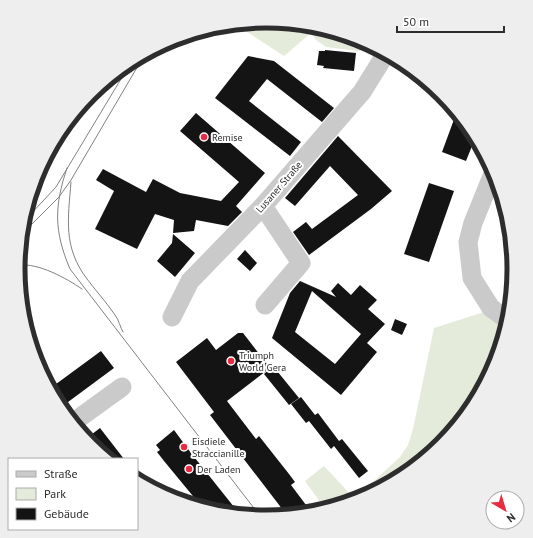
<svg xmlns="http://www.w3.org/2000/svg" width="533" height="538" viewBox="0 0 533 538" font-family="'PT Sans',sans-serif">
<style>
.green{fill:#e4ebda}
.building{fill:#141414;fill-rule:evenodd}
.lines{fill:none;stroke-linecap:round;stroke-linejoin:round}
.minor{stroke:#cacaca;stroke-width:19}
.tram{stroke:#828282;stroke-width:1}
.poi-dot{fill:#e82b41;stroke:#fff;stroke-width:1.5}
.labels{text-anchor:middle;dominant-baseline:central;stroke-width:4;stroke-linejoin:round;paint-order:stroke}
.poi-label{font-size:10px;fill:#2d2d2d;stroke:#fff;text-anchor:start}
.street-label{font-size:10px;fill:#2d2d2d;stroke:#fff}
.rim{fill:none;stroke:#2d2d2d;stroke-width:5}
</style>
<rect width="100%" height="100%" fill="#fff"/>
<path class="green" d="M267 21 362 40 372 46 370 48 358 51 326 47 316 40 311 33 284 56 238 26Z
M484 312 503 327 496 364 442 445 365 496 364 490 400 457 408 445 413 429 434 328Z
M324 466 351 495 354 500 323 506 305 481Z"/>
<path class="building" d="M325 50 356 53 354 71 323 68 324 66 317 65 319 51H325Z
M248 56 274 61 334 108 322 122 267 79 249 101 301 142 290 156 215 98Z
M196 113 265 173 236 206 242 212 228 226 196 220 194 231 173 233 174 220 155 214 137 249 95 229 114 191 96 180 103 169 146 192 153 179 180 193 221 201 239 182 180 131Z
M456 114 474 141 466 161 442 152Z
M338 136 392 191 371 209 309 255 293 232 306 222 312 229 358 195 330 166 295 206 285 198Z
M429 183 454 191 429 262 404 254Z
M173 234 195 253 175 277 157 261 172 243Z
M245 250 257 263 250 271 237 259Z
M300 281 336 297 331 291 338 283 351 295 360 285 377 300 368 309 385 324 367 343 377 352 341 395 272 338 290 293ZM312 291 361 334 335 364 295 332Z
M395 319 407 324 402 335 391 330Z
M238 333H243L270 368 227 401 256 439 259 436 289 474 295 482 291 485 309 509 286 514 210 415 214 412 176 362 207 338 216 350Z
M101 351 114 368 64 405 52 387Z
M273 366 299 398 289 405 264 374Z
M301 397 315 415 318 413 339 441 342 439 368 471 359 478 334 446 331 449 309 421 306 423 291 404Z
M100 428 124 459H112L94 447 87 438Z
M174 430 191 453 238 512 204 505 199 499 197 501 164 461 157 452 160 450 156 445Z"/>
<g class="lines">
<path class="minor" d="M494 171 473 223 468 242 472 278 491 308 505 318
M263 206 301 263 265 305
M172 317 190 281 263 206 348 108 362 92 385 55
M75 421 122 387"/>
<path class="tram" d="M67 168C54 207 54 231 70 269L260 516
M71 182C68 220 63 247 87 279 96 291 107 303 115 315 119 320 120 327 123 332
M29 216 56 187 127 69
M26 230 59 197 71 180 142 59
M19 265C39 263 66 278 82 289"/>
</g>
<g class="poi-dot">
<circle cx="204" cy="137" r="4"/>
<circle cx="231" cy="361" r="4"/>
<circle cx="184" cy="447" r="4"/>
<circle cx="189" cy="469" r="4"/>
</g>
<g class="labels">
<g class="poi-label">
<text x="212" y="137">Remise</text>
<text x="239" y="355">Triumph<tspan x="239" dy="12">World Gera</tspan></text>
<text x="192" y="441">Eisdiele<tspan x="192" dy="12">Straccianille</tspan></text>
<text x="197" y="469">Der Laden</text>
</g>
<g class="street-label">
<text transform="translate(279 187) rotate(-49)">Lusaner Straße</text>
</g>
</g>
<path d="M0 0H533V538H0ZM25 269a241 241 0 1 1 482 0a241 241 0 1 1-482 0Z" fill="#eee" fill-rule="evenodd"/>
<path class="rim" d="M25 269a241 241 0 1 1 482 0a241 241 0 1 1-482 0Z"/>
<rect x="8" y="458" width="130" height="72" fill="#ffffff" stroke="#ababab"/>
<rect x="16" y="471" width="20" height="6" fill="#cacaca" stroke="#ababab"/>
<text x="44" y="478" font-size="12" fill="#2d2d2d">Straße</text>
<rect x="16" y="488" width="20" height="12" fill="#e4ebda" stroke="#ababab"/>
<text x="44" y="498" font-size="12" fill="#2d2d2d">Park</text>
<rect x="16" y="508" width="20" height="12" fill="#141414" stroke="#ababab"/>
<text x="44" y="518" font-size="12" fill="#2d2d2d">Gebäude</text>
<g transform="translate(505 510) rotate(142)"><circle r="19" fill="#ffffff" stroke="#ababab"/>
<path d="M0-3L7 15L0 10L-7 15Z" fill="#e82b41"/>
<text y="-6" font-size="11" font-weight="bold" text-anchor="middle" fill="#2d2d2d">N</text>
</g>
<path d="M397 26v6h107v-6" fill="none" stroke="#2d2d2d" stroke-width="2"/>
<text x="403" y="26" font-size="12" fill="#2d2d2d" stroke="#ffffff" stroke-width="3" paint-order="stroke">50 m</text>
</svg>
